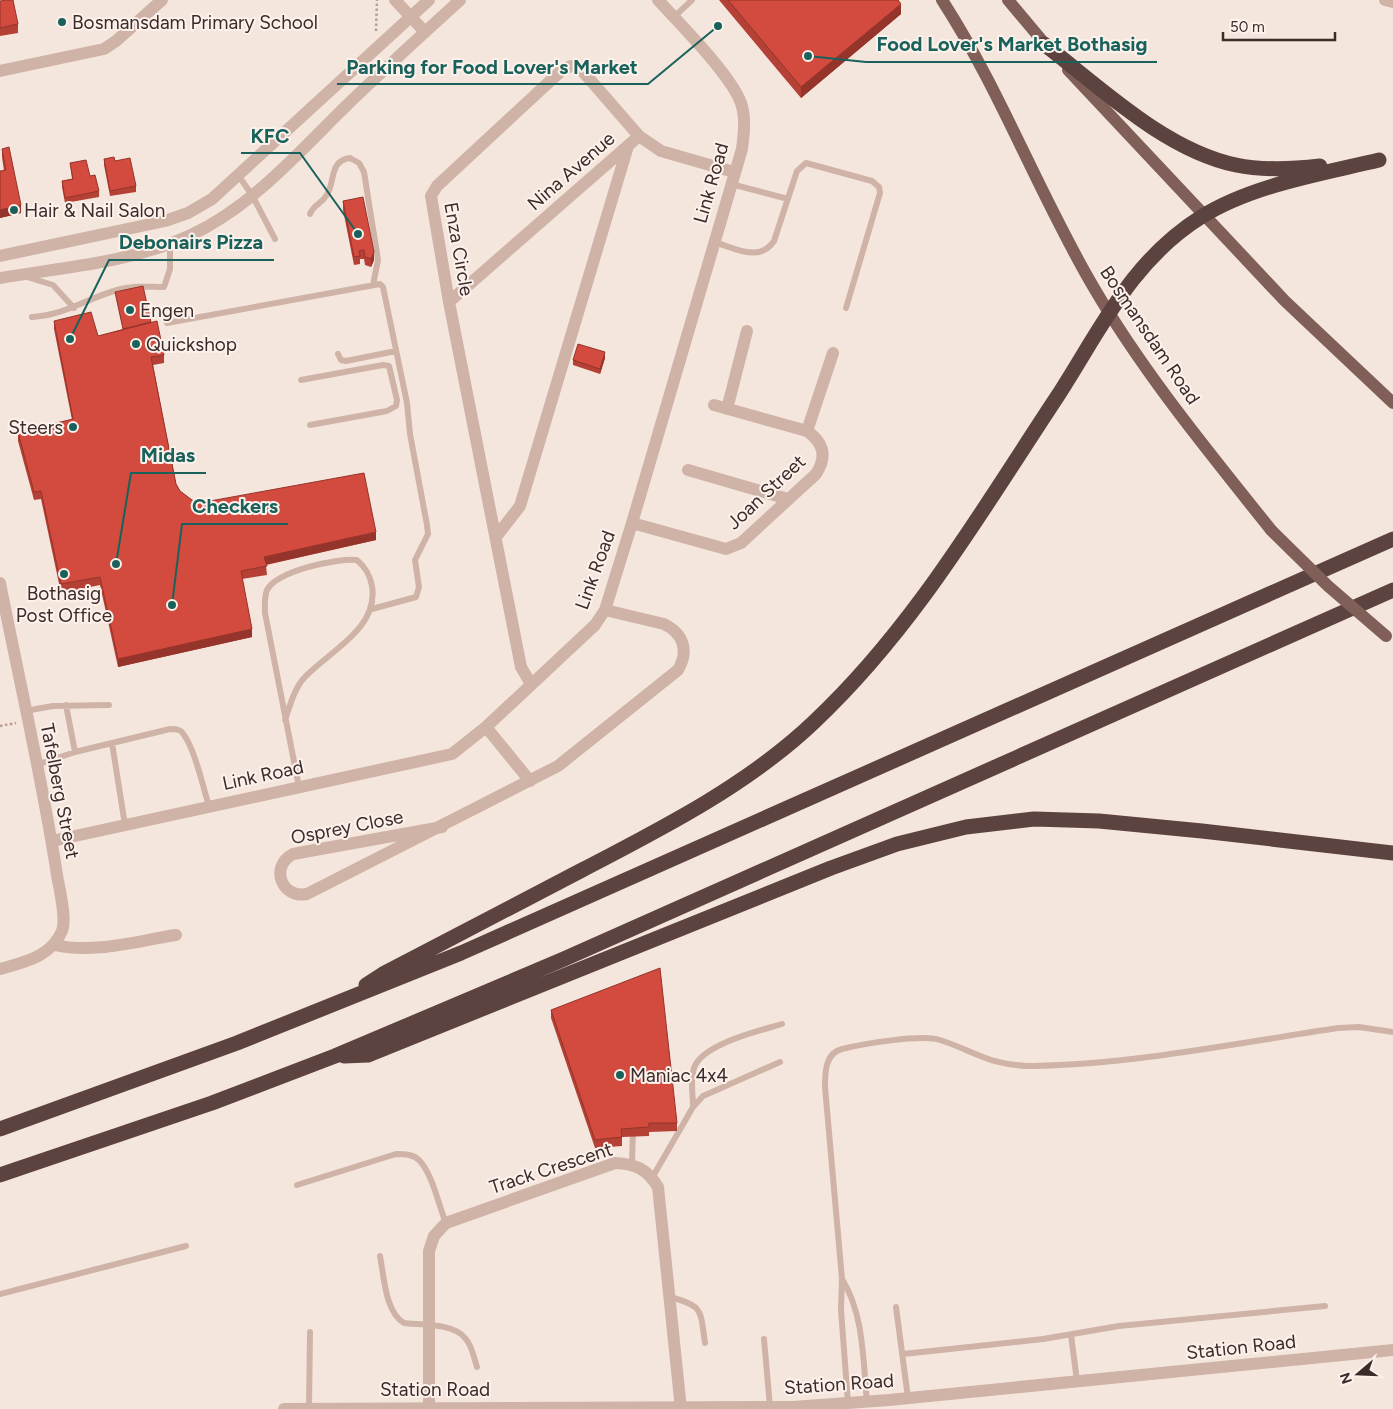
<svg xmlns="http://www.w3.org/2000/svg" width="1393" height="1409" viewBox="0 0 1393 1409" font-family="Figtree,sans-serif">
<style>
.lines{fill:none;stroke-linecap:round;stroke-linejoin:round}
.path{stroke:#bb9d91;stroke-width:2.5;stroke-dasharray:2.5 2.5;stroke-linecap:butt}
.service{stroke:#cfb3a7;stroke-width:6}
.minor{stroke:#cfb3a7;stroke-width:12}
.tertiary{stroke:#cfb3a7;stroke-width:12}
.primary{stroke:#7f5f58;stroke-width:12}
.motorway{stroke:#5d433f;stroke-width:15}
.primary-bridge{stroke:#7f5f58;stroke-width:12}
.wall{fill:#b54035}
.shaded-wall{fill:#94342b}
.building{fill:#d34a3e;stroke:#94342b}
.poi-dot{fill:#19625b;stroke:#fcf1eb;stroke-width:2}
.labels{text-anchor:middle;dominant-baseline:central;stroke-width:4;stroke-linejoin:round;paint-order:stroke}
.poi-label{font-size:19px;fill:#3b2b29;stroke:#fcf1eb;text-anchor:start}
.street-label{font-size:19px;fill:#3b2b29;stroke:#fcf1eb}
.leader{fill:none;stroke:#19625b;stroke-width:2}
.callout-dot{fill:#19625b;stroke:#fcf1eb;stroke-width:2}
.callout-label{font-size:20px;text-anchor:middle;font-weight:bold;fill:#19625b;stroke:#fcf1eb;stroke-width:4;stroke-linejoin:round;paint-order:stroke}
</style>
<rect width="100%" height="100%" fill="#f5e6dd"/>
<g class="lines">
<path class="path" d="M376 31 377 0
M0 726 16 723"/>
<path class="service" d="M674 17 692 0
M238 175 252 195 275 239
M731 184 788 199
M310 214C313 205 321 204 326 196 336 183 328 161 350 158L359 163 364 172 378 260 373 285
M714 242C735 248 759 263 774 241L797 171 806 163 872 181 879 187 880 193 846 308
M27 277 53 285 74 308
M32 317C65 315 86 299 117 290 133 285 148 287 164 287L170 269V244
M167 323 380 284 383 287 407 403 410 434 427 525 428 534 415 560 419 587 416 597 372 609
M338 354 341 360 346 361 396 351
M301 380 383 365 389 366 397 400 396 406 387 411 310 425
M25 711 53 706 109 705
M285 720C290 706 294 689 304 678 329 651 379 629 372 586 370 575 366 568 357 560 336 558 277 571 267 590 264 597 265 606 265 613L299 787
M112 743 125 825
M75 752 170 729C176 729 181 729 184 735 195 750 203 787 209 806
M36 765 75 752 66 705
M693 1107C693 1094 690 1080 694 1068 702 1044 759 1031 782 1024
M632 1164 633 1130
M652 1178 693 1107 703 1096 780 1062
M297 1185 396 1154C404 1154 413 1154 419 1160 433 1175 438 1204 446 1223
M380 1256C384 1276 385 1312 404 1323 421 1325 453 1323 465 1338 472 1345 474 1358 477 1367
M842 1279C864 1314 863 1361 867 1402
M0 1294 186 1246
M670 1297C704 1306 700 1310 705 1343
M896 1307 908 1398
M1071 1335 1077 1381
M764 1339 770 1407
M903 1354 1043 1339 1119 1326 1325 1306
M848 1403 841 1310 842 1279 825 1087C825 1073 825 1053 842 1049 862 1044 921 1034 940 1040 977 1052 990 1066 1033 1066 1135 1064 1237 1043 1338 1028L1359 1027 1393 1032
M309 1408 310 1332"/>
<path class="minor" d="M395 0 425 32
M1385 0 1393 2
M0 71 104 49 116 41 162 0
M449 302 639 136 661 151 734 172
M727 409 747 331
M807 431 833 353
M688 470 788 499
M632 523 726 549 741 543 816 474C827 457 824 443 807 431L714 405
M496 537 520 506 628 146
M0 583C19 680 42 777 57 875 59 888 67 918 62 931 51 957 24 962 0 969
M531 684 521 667 449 302 431 196 437 186 562 70 571 66 579 67 639 136
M486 727 530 781
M442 827 293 854C269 867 282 899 307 894L558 766 678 670C689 651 684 634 664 624L605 610
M52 841 452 754 486 727 595 625 605 610 632 523 742 149C744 133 746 118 741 103 731 75 680 24 658 0
M55 945C94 954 136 941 176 935
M429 1407V1251L434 1236 446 1223 615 1163C636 1164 647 1169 658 1187L681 1409
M284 1409 793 1407 889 1400 1393 1350"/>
<path class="tertiary" d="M0 256 165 221 188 213 212 199 429 0
M0 278C65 267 130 263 191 235 251 207 297 154 344 108 382 71 421 36 460 0"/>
<path class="primary" d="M942 0C1001 91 1039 195 1094 288 1145 375 1209 452 1271 530
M1008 0 1050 50
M1068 70 1285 301 1393 403"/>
<path class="motorway" d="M1044 44C1101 88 1165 150 1236 165 1264 171 1293 169 1320 166
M366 985 383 974C450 939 517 904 584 869 663 828 749 784 814 722 914 628 982 510 1057 397 1101 329 1131 261 1201 217 1252 185 1321 174 1379 160
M344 1056 368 1055 831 868 897 844 966 827 1034 819 1099 821 1202 831 1393 853
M0 1129 237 1043 461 953 1393 539
M0 1175 212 1103 335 1056 564 959 1393 590"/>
<path class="primary-bridge" d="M1271 530 1328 586 1386 636"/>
</g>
<path class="wall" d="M719 0H898L901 14 801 98Z
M0 1 18 24V33L0 36Z
M2 149 21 213 0 218V171H4L2 157Z
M104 159 115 161 136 186V192L110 196 104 165Z
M70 163 90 176 99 191V197L65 203 62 187V181L72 179Z
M343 201 374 260 371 267 365 265 364 259H360V264L354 265 343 210Z
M115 292 151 322 164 355V363L153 365 176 484 180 491 192 500 199 503 376 540 266 565 267 575 242 579 252 637 118 667 100 585 61 593 41 499 34 500 18 441V432L72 420 54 329V321L98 336 123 329Z
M605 358 600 374 573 365V360Z
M551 1010 677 1123V1131L649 1132V1136L622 1137V1146L595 1148 551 1018Z"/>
<path class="shaded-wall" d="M901 4V14L801 98V87Z
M21 205V213L0 218V210Z
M374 252V260L371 267V259Z
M605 352V358L600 374V369Z
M376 532V540L264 565V557Z
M252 629V637L118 667V659Z"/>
<path class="building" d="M6 0H13L18 24 0 28V1Z
M728 0H898L901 4 801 87Z
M9 147 21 205 0 210V171L6 170 2 149Z
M114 157 115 161 130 158 136 186 110 191 104 159Z
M86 160 90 176 95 175 99 191 65 198 62 181 73 179 70 163Z
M363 197 374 252 371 259 365 257 364 250 359 251 360 256 354 257 343 201Z
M143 286 151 322 123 329 115 292Z
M91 312 98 336 157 321 164 355 151 357 176 484 180 491 192 500 199 503 364 473 376 532 264 557 267 566 241 571 252 629 118 659 100 577 61 584 41 491 34 492 18 432 73 419 54 321Z
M578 344 605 352 600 369 573 360Z
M660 968 677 1123H649V1127L621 1129 622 1137 595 1140 551 1010Z"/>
<g class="poi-dot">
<circle cx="62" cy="22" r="5"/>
<circle cx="14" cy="210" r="5"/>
<circle cx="130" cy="310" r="5"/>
<circle cx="136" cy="344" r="5"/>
<circle cx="73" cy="427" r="5"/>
<circle cx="64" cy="574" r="5"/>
<circle cx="620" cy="1075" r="5"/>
</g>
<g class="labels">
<g class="poi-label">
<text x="72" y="22">Bosmansdam Primary School</text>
<text x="24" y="210">Hair &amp; Nail Salon</text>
<text x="140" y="310">Engen</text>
<text x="146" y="344">Quickshop</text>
<text x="63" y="427" text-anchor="end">Steers</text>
<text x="64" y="593" text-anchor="middle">Bothasig<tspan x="64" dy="22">Post Office</tspan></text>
<text x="630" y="1075">Maniac 4x4</text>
</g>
<g class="street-label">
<text transform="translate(571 171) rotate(-41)">Nina Avenue</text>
<text transform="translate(711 183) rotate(-74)">Link Road</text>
<text transform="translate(459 249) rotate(80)">Enza Circle</text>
<text transform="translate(1150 335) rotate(56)">Bosmansdam Road</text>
<text transform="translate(766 492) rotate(-43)">Joan Street</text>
<text transform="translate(595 570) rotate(-70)">Link Road</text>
<text transform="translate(263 775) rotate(-12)">Link Road</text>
<text transform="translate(60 791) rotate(79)">Tafelberg Street</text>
<text transform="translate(347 827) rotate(-11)">Osprey Close</text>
<text transform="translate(551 1168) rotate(-18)">Track Crescent</text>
<text transform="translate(1241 1347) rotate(-6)">Station Road</text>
<text transform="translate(839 1384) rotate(-4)">Station Road</text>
<text x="435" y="1389">Station Road</text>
</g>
</g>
<path class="leader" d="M808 56L866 62H1157M718 26L648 84H337M358 234L300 153H241M70 339L109 260H274M116 564L131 473H206M172 605L182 524H288"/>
<g class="callout-dot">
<circle cx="808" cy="56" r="5"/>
<circle cx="718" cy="26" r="5"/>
<circle cx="358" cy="234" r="5"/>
<circle cx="70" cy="339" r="5"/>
<circle cx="116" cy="564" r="5"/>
<circle cx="172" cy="605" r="5"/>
</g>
<g class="callout-label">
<text x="1012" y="51">Food Lover's Market Bothasig</text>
<text x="492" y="74">Parking for Food Lover's Market</text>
<text x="270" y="143">KFC</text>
<text x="191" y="249">Debonairs Pizza</text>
<text x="168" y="462">Midas</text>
<text x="235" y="513">Checkers</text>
</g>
<g transform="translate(1358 1374) rotate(251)" stroke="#fcf1eb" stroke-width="4" paint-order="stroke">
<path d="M0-4L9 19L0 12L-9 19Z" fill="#3b2b29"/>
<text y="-8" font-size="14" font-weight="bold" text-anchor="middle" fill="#3b2b29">N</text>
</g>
<path d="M1223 32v8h112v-8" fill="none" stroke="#3b2b29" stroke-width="2.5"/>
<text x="1230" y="32" font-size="15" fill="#3b2b29" stroke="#fcf1eb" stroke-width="4" paint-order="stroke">50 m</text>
</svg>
